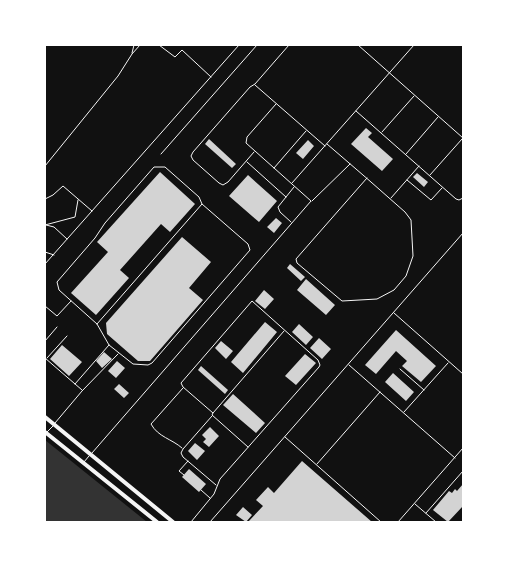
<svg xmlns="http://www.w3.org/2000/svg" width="508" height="567" viewBox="0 0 508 567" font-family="'Fira Sans',sans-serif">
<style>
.water{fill:#333}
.building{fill:#d3d3d3}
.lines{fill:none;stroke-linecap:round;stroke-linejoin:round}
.service{stroke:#f5f5f5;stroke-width:1}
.tertiary{stroke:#f5f5f5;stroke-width:4}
</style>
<rect width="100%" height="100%" fill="#111"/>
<path class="water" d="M45 440 147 522H45Z"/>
<path class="building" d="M366 128 372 133 368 137 393 159 382 171 351 144Z
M209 139 236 164 232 168 205 144Z
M308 140 314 146 303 159 296 153Z
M160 172 195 204 170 232 161 224 120 270 129 278 96 315 71 293 108 252 97 242Z
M417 173 428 182 424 187 413 177Z
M248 175 277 201 259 222 229 196Z
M276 218 282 223 274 233 267 227Z
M182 237 211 262 189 288 203 300 150 361H138L107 334 106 323Z
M290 264 305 277 301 281 287 268Z
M306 279 335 305 326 315 297 290Z
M264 290 274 299 265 309 255 301Z
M265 322 277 332 243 373 231 362Z
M299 324 313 337 306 345 292 332Z
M396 330 436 366 421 382 402 366 407 361 396 351 376 374 365 365Z
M319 338 331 349 322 359 310 348Z
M221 341 233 351 226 359 215 348Z
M62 345 82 362 69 376 50 359Z
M104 352 112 359 102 368 96 361Z
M305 354 316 363 296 385 285 376Z
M117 361 125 368 116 378 108 371Z
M201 366 228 390 225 394 198 370Z
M393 373 414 392 406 401 385 382Z
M119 384 129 393 124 398 114 389Z
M233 394 265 423 256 433 223 405Z
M210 427 219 436 209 447 203 442 206 439 202 435Z
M195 443 205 451 197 460 188 451Z
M302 461 372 522H248L263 506 256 500 268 487 274 493Z
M189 469 206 484 199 492 182 477Z
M463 484V506L448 522 433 510 449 491 452 493 455 489 457 491Z
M243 507 252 515 246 522 236 515Z"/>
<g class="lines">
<path class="service" d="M159 45 175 57 182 50 211 77
M358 45 463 138
M132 53 134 45
M255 85 325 146
M356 111 456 199 459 200 463 198
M382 132 414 96
M327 144C353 166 379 189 405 212L411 220 413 256 406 276 394 290 377 299 342 301 297 263 296 259 367 178
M254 152 228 182 223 185 219 183 193 160 191 156 193 152 250 87 255 84 289 45
M161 154 257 45
M406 154 438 117
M247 162 286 197
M45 166 118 76 132 54 140 45
M274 168 306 131
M430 175 462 139
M407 180 431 200 442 188
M292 183 414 45
M391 198 419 166
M45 199 53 195 63 186 92 211
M312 201 350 164
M291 222 280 212 278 207 294 187
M45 225 75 217 78 200
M46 225 54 227 67 239
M45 252 54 255
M45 264 239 45
M45 306 57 316 71 301
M394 313 463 374
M97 324 202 204 248 244 250 250 152 363 148 365 133 364 109 345 97 324 59 290 57 282 95 238 105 223 154 167H165L199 197 202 204
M45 341 57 327
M45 358 82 390
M47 358 67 336
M349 365 455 458
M400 369 424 390
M75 384 109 345
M404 412 448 363
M213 413 284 331
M212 416 183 449 181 453 183 457 216 485
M55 423 82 391 118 354
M47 432 53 426
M285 437 381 522
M182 448C172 439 158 437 151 424L183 388
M92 453 311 201 246 143 247 137 276 104
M84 462 89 456
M317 464 380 392
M184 475 179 471 188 461
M201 490 210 498
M415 504 436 522
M426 513 463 471
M191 522 214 494 220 479 319 367 320 365 318 360 252 301 181 383 183 387 213 413 212 415 248 447
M210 522 463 233
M398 522 463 448"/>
<path class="tertiary" d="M45 417 173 522
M45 432 157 522"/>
</g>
<rect width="508" height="567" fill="none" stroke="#ffffff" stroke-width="92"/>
</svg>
